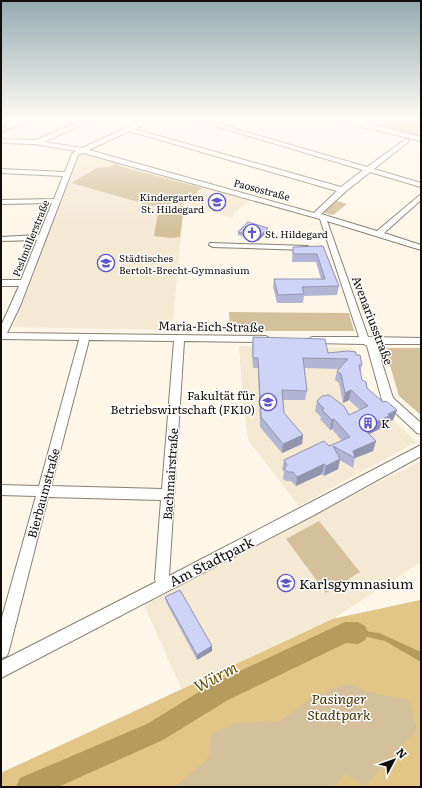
<svg xmlns="http://www.w3.org/2000/svg" width="422" height="788" viewBox="0 0 422 788" font-family="Literata,serif">
<style>
.built{fill:#f4e9d3}
.green{fill:#d4c19c}
.forest{fill:#e3c587}
.water{fill:#b79a5d}
.lines{fill:none;stroke-linecap:round;stroke-linejoin:round}
.river{fill:#b79a5d;fill-rule:evenodd}
.minor-casing{stroke:#878073;stroke-width:2}
.major-casing{stroke:#878073;stroke-width:2}
.minor{fill:#fff;fill-rule:evenodd}
.major{fill:#fff;fill-rule:evenodd}
.wall{fill:#b3b5d5}
.shaded-wall{fill:#9294ae}
.building{fill:#d0d3f8;stroke:#9294ae}
.labels{text-anchor:middle;dominant-baseline:central;stroke-width:3;stroke-linejoin:round;paint-order:stroke}
.far-street-label{font-size:10px;fill:#110e0a;stroke:#fff}
.far-poi-label{font-size:10px;fill:#110e0a;stroke:#fff;text-anchor:start}
.street-label{font-size:12px;fill:#110e0a;stroke:#fff}
.poi-label{font-size:12px;fill:#110e0a;stroke:#fff;text-anchor:end}
.near-street-label{font-size:14px;fill:#110e0a;stroke:#fff}
.near-poi-label{font-size:14px;fill:#110e0a;stroke:#fff;text-anchor:start}
.near-park-label{font-size:14px;font-style:italic;fill:#463200;stroke:#fff}
.near-water-label{font-size:16px;font-style:italic;fill:#6e5200;stroke:#fff}
</style>
<rect width="100%" height="100%" fill="#fef6e8"/>
<path class="built" d="M84 155 250 200 233 214V218L184 204 172 330 13 327 79 157Z
M239 346 354 348 366 393 416 442 299 506 248 440 242 388Z
M421 461V562L333 619 182 690 144 605 307 518Z"/>
<path class="green" d="M389 119H421V137L381 126V124Z
M115 164 123 167 202 188 180 205 176 203 153 206 71 183 97 168 110 167Z
M334 200 347 204 333 215 324 213V209Z
M184 206 180 237 170 238 154 236 159 207Z
M229 312 349 313 354 331H230Z
M385 348H421V415L399 396Z
M319 521 360 572 326 593 286 539Z
M421 600V787H1V773L182 690 333 619Z"/>
<path class="forest" d="M421 600V787H333L346 774 365 786 417 730 409 700 377 694 345 684 319 694 279 721 235 723 211 734 209 757 175 787H1V773L333 619Z"/>
<path class="water" d="M347 629 379 633 421 652V662L385 641 359 635 340 638 336 632Z"/>
<g class="lines">
<path class="river" d="M345 622H358L365 626 369 633 365 640 358 644 346 643 228 700 163 740 58 787H16L20 778 147 724 212 684Z"/>
<defs>
<path id="minor" d="M1 119 14 123 25 119H33L1 132V128L9 125 1 122Z
M86 119H94L44 142 82 148 145 119H153L134 129 341 187 363 170 192 119H201L367 167 406 139 408 140V142L374 169 421 183V187L370 172 345 192 321 214 377 231 421 194V200L384 233 421 245V250L327 221 368 337 421 338V344H376L393 398 421 423V434L417 433 382 400 367 346 364 344 312 343 307 340 312 337H359L320 219 83 153 78 155 20 306 7 333 266 336 271 339 266 342 184 341 169 576 421 445V456L314 515 1 678V661L156 582 155 579 161 500 48 497 9 650 7 656 1 658V621L36 496 1 495V485L39 486 79 340 1 339V326L19 286H1V280H21L37 240 1 241V237L39 235 52 203 1 204V200L54 199 63 176 1 173V169L65 172 72 154 76 151 34 144 1 143V139L36 140ZM129 131 337 191 314 213 89 150ZM89 340 174 341 162 489 51 486Z
M210 243 307 246 311 248 307 250 213 247 209 245Z"/>
<path id="major" d="M338 119H351L421 137V141L339 121Z"/>
</defs>
<use href="#minor" class="minor-casing"/>
<use href="#major" class="major-casing"/>
<use href="#minor" class="minor"/>
<use href="#major" class="major"/>
</g>
<path class="wall" d="M268 231 258 241 238 235V232Z
M323 246 339 286 337 295 304 296 303 303H277L273 287 274 279H321L316 262H292L293 247Z
M253 337 328 353 356 355 362 365 360 373 362 380 367 388 383 402 397 410 393 420 387 423 386 426 369 434 376 441 373 451 355 458 353 468 340 460 338 469 324 476 322 474 296 486 291 481H286L283 479 284 471 282 470 284 460 329 446 342 441 332 429 330 430 320 419 321 417 315 411 317 401 349 415 360 410 349 400 343 403 339 383 335 380 337 371 339 369 304 368 307 391 305 400H283L284 413 303 435 302 444 282 453 260 427 258 368H253L252 347Z
M165 597 212 651 197 660 166 602Z"/>
<path class="shaded-wall" d="M268 228V231L258 241V238Z
M351 390 349 400 343 403 345 393Z
M397 410 393 420 387 423 386 426 361 438 363 428Z
M334 419 332 429 330 430 332 420Z
M303 435 302 444 282 453 283 444Z
M376 441 373 451 355 458 353 451Z
M340 459 338 469 324 476 326 466Z
M324 464 322 474 296 486 297 477Z
M212 646V651L197 660V655Z"/>
<path class="building" d="M248 222 268 228 258 238 238 232Z
M323 246 339 286 302 287 304 294 278 295 274 279H325L317 254H293V247Z
M253 337 325 339 328 353 348 351 356 352V355H360L362 365H359L362 380 366 382 367 388 383 402 386 401 397 410 388 414 389 416 363 428 376 441 353 451 355 458 333 446 340 459 326 466 324 464 297 477 293 472H288L284 469 287 465 284 460 324 441 329 446 350 437 334 419 332 420 322 410 324 409 317 401 322 396 329 395 344 406 349 415 368 406 351 390 345 393 341 374 337 371 348 359 303 358 307 391 282 390 284 413 303 435 283 444 261 417 258 358H253Z
M180 590 212 646 197 655 165 597Z"/>
<linearGradient id="sky" x2="0" y2="1"><stop stop-color="#94aab0"/><stop offset="0.52" stop-color="#fffbf5"/><stop offset="1" stop-color="#fffbf5" stop-opacity="0"/></linearGradient>
<rect width="422" height="229" fill="url(#sky)"/>
<defs>
<symbol id="school-ring" viewBox="-11 -11 22 22"><circle r="9.5" fill="#fff" stroke="#6055ce" stroke-width="1.5"/><path d="M0-5L7-2L0 1L-7-2ZM-4 1L0 2.5L4 1V4Q0 6-4 4Z" fill="#6055ce"/></symbol>
<symbol id="church-ring" viewBox="-11 -11 22 22"><circle r="9.5" fill="#fff" stroke="#6055ce" stroke-width="1.5"/><path d="M-1.2-6h2.4v3.5h3.3v2.4h-3.3V6h-2.4V-.1h-3.3v-2.4h3.3Z" fill="#6055ce"/></symbol>
<symbol id="university-ring" viewBox="-11 -11 22 22"><circle r="9.5" fill="#fff" stroke="#6055ce" stroke-width="1.5"/><path d="M0-5L7-2L0 1L-7-2ZM-4 1L0 2.5L4 1V4Q0 6-4 4Z" fill="#6055ce"/></symbol>
<symbol id="building-ring" viewBox="-11 -11 22 22"><circle r="9.5" fill="#fff" stroke="#6055ce" stroke-width="1.5"/><path d="M-4-6H4V6H1V3H-1V6H-4ZM-2.5-4.3h1.7v1.8h-1.7ZM.8-4.3h1.7v1.8H.8ZM-2.5-1h1.7V.8h-1.7ZM.8-1h1.7V.8H.8Z" fill="#6055ce"/></symbol>
</defs>
<g fill-rule="evenodd">
<use href="#school-ring" x="207" y="192" width="20" height="20"/>
<use href="#church-ring" x="242" y="223" width="20" height="20"/>
<use href="#school-ring" x="96" y="253" width="20" height="20"/>
<use href="#university-ring" x="258" y="392" width="20" height="20"/>
<use href="#building-ring" x="358" y="413" width="20" height="20"/>
<use href="#school-ring" x="276" y="573" width="20" height="20"/>
</g>
<g class="labels">
<g class="far-street-label">
<text transform="translate(262 189) rotate(15)">Paosostraße</text>
<text transform="translate(30 238) rotate(-68)">Peslmüllerstraße</text>
</g>
<g class="far-poi-label">
<text x="204" y="196" text-anchor="end">Kindergarten<tspan x="204" dy="12">St. Hildegard</tspan></text>
<text x="265" y="233">St. Hildegard</text>
<text x="119" y="257">Städtisches<tspan x="119" dy="12">Bertolt-Brecht-Gymnasium</tspan></text>
</g>
<g class="street-label">
<text transform="translate(373 320) rotate(69)">Avenariusstraße</text>
<text transform="translate(211 326) rotate(1)">Maria-Eich-Straße</text>
<text transform="translate(170 474) rotate(-86)">Bachmairstraße</text>
<text transform="translate(43 493) rotate(-75)">Bierbaumstraße</text>
</g>
<g class="poi-label">
<text x="255" y="395">Fakultät für<tspan x="255" dy="14">Betriebswirtschaft (FK10)</tspan></text>
<text x="381" y="423" text-anchor="start">K</text>
</g>
<g class="near-street-label">
<text transform="translate(211 561) rotate(-27)">Am Stadtpark</text>
</g>
<g class="near-poi-label">
<text x="299" y="583">Karlsgymnasium</text>
</g>
<g class="near-park-label">
<text x="339" y="698">Pasinger<tspan x="339" dy="16">Stadtpark</tspan></text>
</g>
<g class="near-water-label">
<text transform="translate(215 676) rotate(-28)">Würm</text>
</g>
</g>
<rect width="422" height="788" fill="none" stroke="#110e0a" stroke-width="4"/>
<g transform="translate(394 760) rotate(49)" stroke="#ffffff" stroke-width="3" paint-order="stroke">
<path d="M0-3L7 15L0 10L-7 15Z" fill="#110e0a"/>
<text y="-6" font-size="11" font-weight="bold" text-anchor="middle" fill="#110e0a">N</text>
</g>
</svg>
